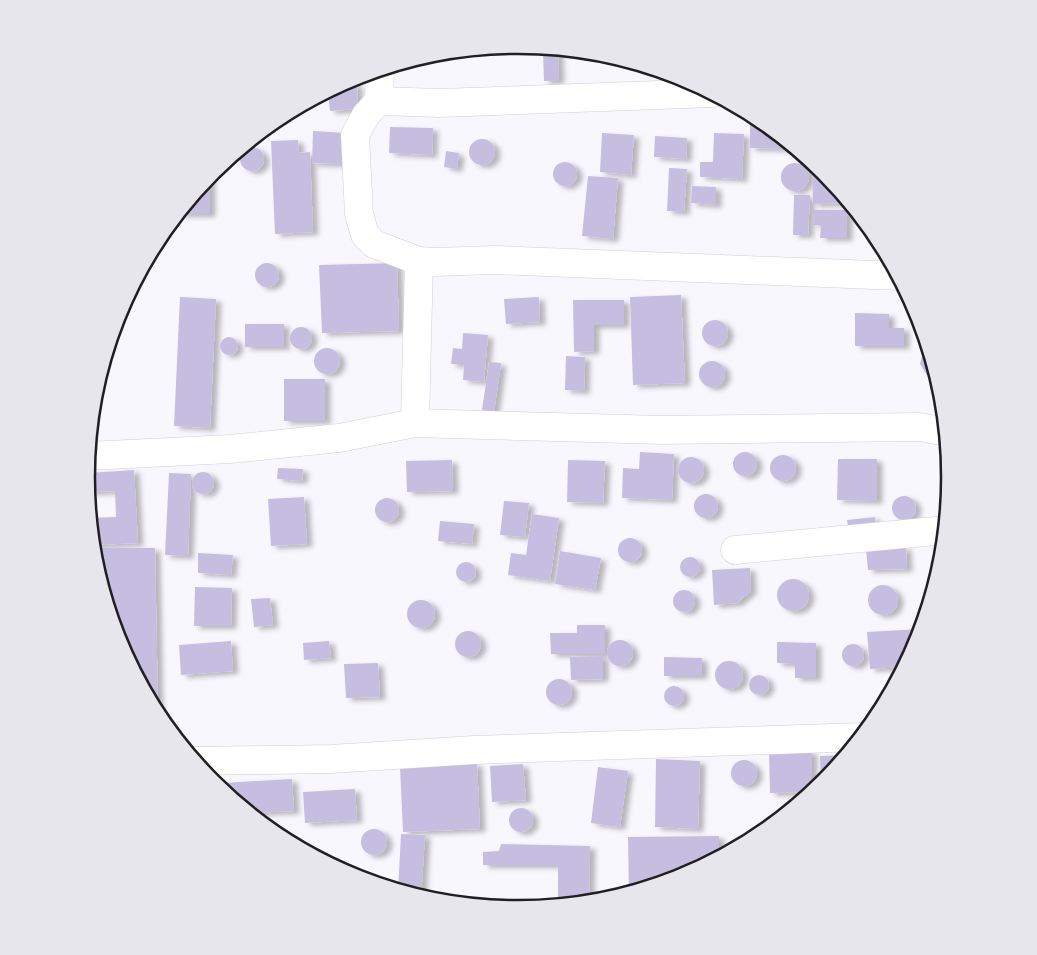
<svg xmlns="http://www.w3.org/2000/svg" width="1037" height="955" viewBox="0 0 1037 955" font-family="Mulish,sans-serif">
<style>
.building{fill:#c5bee0;filter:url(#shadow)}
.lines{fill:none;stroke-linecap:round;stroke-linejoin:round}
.minor-casing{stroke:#cfced6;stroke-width:29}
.minor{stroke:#fff;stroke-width:28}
.rim{fill:none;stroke:#202023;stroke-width:2.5}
</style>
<defs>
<filter id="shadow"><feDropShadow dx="5.5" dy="3" stdDeviation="2.5" flood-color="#0004"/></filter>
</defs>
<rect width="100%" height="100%" fill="#f8f7fe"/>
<path class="building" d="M543 51H558L559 81H544Z
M357 83 358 109 330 111 328 91 342 84Z
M750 120H762L797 149 750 148Z
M390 127 433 128 432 155 389 153Z
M313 131 346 133V164L312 163Z
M602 133 634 135 631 175 600 172Z
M714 133 744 134 742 179 700 177V162H713Z
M655 136 687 138 686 159 654 157Z
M469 152a13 13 0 1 1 26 0a13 13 0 1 1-26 0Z
M298 140 299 153 310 152 313 232 275 234 271 141Z
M240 159a12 12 0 1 1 24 0a12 12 0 1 1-24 0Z
M446 151 459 153 457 169 444 167Z
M553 174a12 12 0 1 1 24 0a12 12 0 1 1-24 0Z
M781 177a14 14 0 1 1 28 0a14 14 0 1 1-28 0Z
M669 168 687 169 684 212 667 211Z
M820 168 825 172 850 203 813 204 812 169Z
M210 175V214H178Z
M588 176 618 178 613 239 582 236Z
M692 186 716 187V205L691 203Z
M794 195H810L808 235H793Z
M813 210H847V238H820L821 225H813Z
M397 263 399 331 322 333 319 265Z
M255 275a12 12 0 1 1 24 0a12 12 0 1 1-24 0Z
M681 295 685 383 633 385 630 297Z
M180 297 216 299 210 428 174 426Z
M539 297 540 322 506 324 504 299Z
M573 300H624V325H594V351L574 352Z
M855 313 889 314V328H904V346H855Z
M702 333a13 13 0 1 1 26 0a13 13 0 1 1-26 0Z
M245 324H284V347H245Z
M290 338a11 11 0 1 1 22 0a11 11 0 1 1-22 0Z
M463 333 488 335 484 382 463 380 464 365 451 364 453 348 462 349Z
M220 346a9 9 0 1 1 18 0a9 9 0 1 1-18 0Z
M314 361a13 13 0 1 1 26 0a13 13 0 1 1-26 0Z
M930 351 937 376H936L927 375 920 364 922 356Z
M566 356 585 357 584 391 565 390Z
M699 374a13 13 0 1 1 26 0a13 13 0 1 1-26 0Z
M489 362 501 363 494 412 482 410Z
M284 379H325V421H284Z
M640 452 674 454 672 500 622 498 623 468 639 469Z
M733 464a12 12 0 1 1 24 0a12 12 0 1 1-24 0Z
M770 468a13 13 0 1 1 26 0a13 13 0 1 1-26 0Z
M678 470a13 13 0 1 1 26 0a13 13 0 1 1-26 0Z
M838 459H877V501L837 500Z
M452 460 453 491 407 492 406 461Z
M568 460 605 461 603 503 567 502Z
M278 468 303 469 302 481 277 479Z
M134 470 138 543 93 545 90 518 116 517 115 491 87 492 86 473Z
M192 483a11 11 0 1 1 22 0a11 11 0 1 1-22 0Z
M169 473 191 474 188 556 165 555Z
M694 506a12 12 0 1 1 24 0a12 12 0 1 1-24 0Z
M892 508a12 12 0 1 1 24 0a12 12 0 1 1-24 0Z
M304 497 307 544 271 546 268 499Z
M375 510a12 12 0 1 1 24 0a12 12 0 1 1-24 0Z
M504 501 529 503 525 537 500 535Z
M532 514 559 518 550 581 508 575 511 553 526 555Z
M875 517 876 530 849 533 847 520Z
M440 521 474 524 472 544 438 541Z
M618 550a12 12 0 1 1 24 0a12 12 0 1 1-24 0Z
M906 547 907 569 868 570 866 549Z
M93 548H155L158 711H155L119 643 94 562Z
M560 551 601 558 595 590 555 584Z
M198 553 233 555 231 575 198 573Z
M680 567a10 10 0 1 1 20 0a10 10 0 1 1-20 0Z
M456 572a10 10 0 1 1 20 0a10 10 0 1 1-20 0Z
M750 568 751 591 737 603 714 605 712 570Z
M777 595a16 16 0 1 1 32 0a16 16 0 1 1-32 0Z
M868 600a15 15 0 1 1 30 0a15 15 0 1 1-30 0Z
M195 587 232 588 231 626H194Z
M673 601a11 11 0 1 1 22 0a11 11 0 1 1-22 0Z
M270 598 273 625 254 627 251 599Z
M407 614a14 14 0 1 1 28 0a14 14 0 1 1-28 0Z
M577 625H605V654H551L550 633H577Z
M922 629 915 648 902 649 903 667 870 669 867 632Z
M455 644a13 13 0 1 1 26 0a13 13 0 1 1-26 0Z
M607 653a13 13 0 1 1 26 0a13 13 0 1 1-26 0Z
M231 641 233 671 181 675 179 645Z
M329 641 331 658 304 660 303 643Z
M777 642 816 643V678H795V664L777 663Z
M842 655a11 11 0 1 1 22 0a11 11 0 1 1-22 0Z
M603 656V679L571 680 570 657Z
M664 657 702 658V676H664Z
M715 675a14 14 0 1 1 28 0a14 14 0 1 1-28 0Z
M378 663 380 697 346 698 344 664Z
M749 685a10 10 0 1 1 20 0a10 10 0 1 1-20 0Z
M546 692a13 13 0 1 1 26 0a13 13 0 1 1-26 0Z
M664 696a10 10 0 1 1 20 0a10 10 0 1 1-20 0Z
M812 751V792L770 793 769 752Z
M847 755 824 784 821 786 820 756Z
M656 759 700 761 698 829 655 827Z
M731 773a13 13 0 1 1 26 0a13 13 0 1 1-26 0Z
M477 763 480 829 403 832 400 766Z
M523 764 526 800 492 802 490 766Z
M598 767 628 771 620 827 591 823Z
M292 779 294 811 249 813 224 793 223 783Z
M355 789 357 820 305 823 303 792Z
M509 820a12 12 0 1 1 24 0a12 12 0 1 1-24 0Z
M361 842a13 13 0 1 1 26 0a13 13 0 1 1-26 0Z
M401 834 425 835 421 898 398 891Z
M719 836V858L684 877 629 894 628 837Z
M501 844 590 846 589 903 558 906V865H483V852L499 851Z"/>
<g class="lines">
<defs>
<path id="minor" d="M380 70 379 101 366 115 355 135 359 214 365 235 374 244 419 261 434 262 494 260 899 276
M379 101 440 103 713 93
M415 423 419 261
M88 456 230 449 339 438 415 423 662 430 920 427 947 432
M735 550 946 530
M195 761 331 759 474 750 863 737"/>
</defs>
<use href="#minor" class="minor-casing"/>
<use href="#minor" class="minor"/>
</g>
<path d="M0 0H1037V955H0ZM95 477a423 423 0 1 1 846 0a423 423 0 1 1-846 0Z" fill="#e7e6ec" fill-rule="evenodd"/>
<path class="rim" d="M95 477a423 423 0 1 1 846 0a423 423 0 1 1-846 0Z"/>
</svg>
